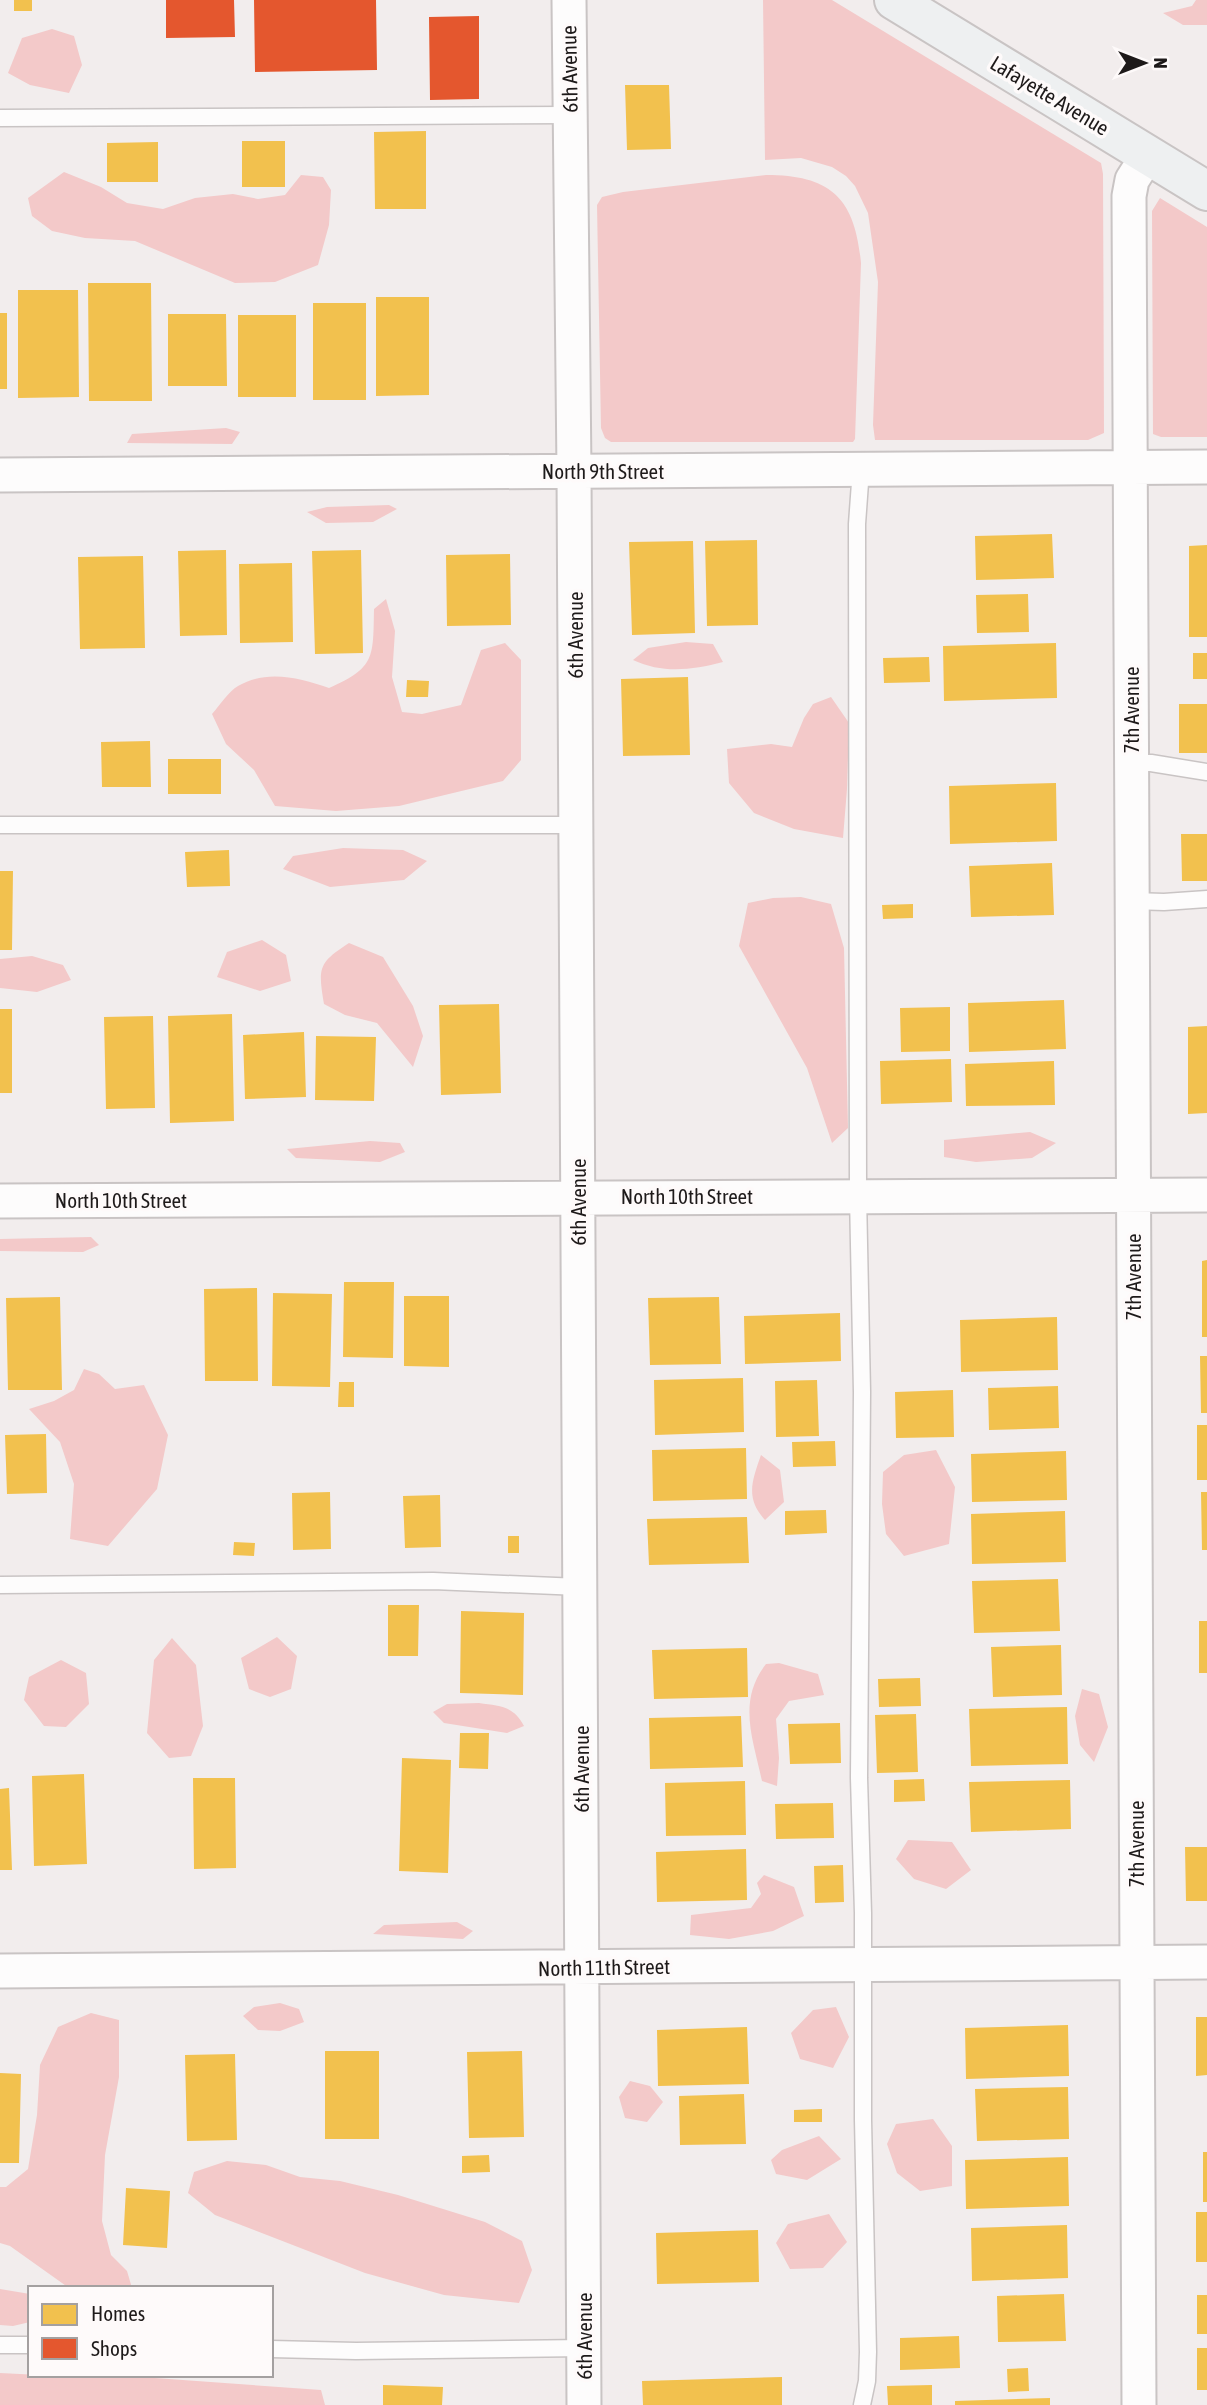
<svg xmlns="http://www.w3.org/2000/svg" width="1207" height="2405" viewBox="0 0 1207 2405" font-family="'Asap Condensed',sans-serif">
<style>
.green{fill:#f3c9c9}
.homes{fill:#f2c14e}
.shops{fill:#e4572e}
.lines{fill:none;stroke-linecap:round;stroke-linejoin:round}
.lane-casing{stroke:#c9c4c4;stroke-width:19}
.street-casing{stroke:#c9c4c4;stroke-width:37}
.secondary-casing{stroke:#c9c4c4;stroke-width:42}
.lane{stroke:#fdfcfc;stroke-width:16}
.street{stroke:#fdfcfc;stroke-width:33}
.secondary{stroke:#eef0f1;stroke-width:38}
.labels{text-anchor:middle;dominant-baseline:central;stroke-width:7;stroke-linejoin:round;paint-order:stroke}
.street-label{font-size:21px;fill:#1e1a1a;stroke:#fefafa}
</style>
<rect width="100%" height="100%" fill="#f2eded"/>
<path class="green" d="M763 0H832L1101 163 1103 174 1104 433 1088 440H875L873 425 878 282 868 213 855 186 846 176 832 167 801 158 765 160Z
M1196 0H1207V25H1183L1163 13 1192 6Z
M52 29 74 36 82 65 69 93 30 85 8 73 22 38Z
M64 172 101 187 127 203 163 209 195 198 233 194 258 199 285 195 301 175 323 177 331 190 329 225 318 265 275 282 235 283 135 241 85 238 52 231 32 216 28 198Z
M766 175C832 175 855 199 861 263L855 439 853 442H611L605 438 601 428 597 205 602 197 623 192Z
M1160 198 1207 227V437H1161L1153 434 1152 211Z
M226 428 240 432 232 444 127 443 132 434Z
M389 505 397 509 373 522 326 523 307 512 327 507Z
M386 599 395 631 392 677 402 712 422 714 461 705 481 650 505 643 521 660V760L503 781 399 806 336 811 275 806 254 770 226 744 212 714C220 705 229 691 238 686 267 669 300 678 329 688 376 668 373 656 374 609Z
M686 642 713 644 723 662C692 670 663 674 633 660L648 648Z
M831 697 849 723 847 789 843 838 794 829 754 813 729 783 727 749 771 744 792 747 804 718 813 704Z
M343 848 403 850 427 861 404 880 330 887 283 869 293 856Z
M801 897 831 904 844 948 848 1128 832 1143 807 1068 739 946 748 903 773 898Z
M262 940 286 955 291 981 260 991 217 977 227 952Z
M349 943 383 957 413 1006 423 1036 413 1067 377 1023 345 1015 324 1004C318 968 318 963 349 943Z
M32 956 63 965 71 980 37 992 0 988V959Z
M1030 1132 1056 1143 1032 1158 976 1162 944 1157V1140Z
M370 1141 400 1143 405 1152 380 1162 296 1158 287 1149Z
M91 1237 99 1245 83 1252 0 1251V1239Z
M84 1369 99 1374 115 1389 144 1385 168 1435 157 1489 108 1546 70 1539 74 1484 60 1442 29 1409 54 1401 74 1390Z
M936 1450 955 1487 949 1544 904 1556 886 1534 882 1504 883 1472 904 1455Z
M761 1455 780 1470 784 1502 765 1520C745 1498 752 1481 761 1455Z
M277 1637 297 1656 291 1689 270 1697 249 1689 241 1658Z
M172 1638 196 1665 203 1726 191 1756 169 1758 147 1733 154 1660Z
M61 1660 86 1673 89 1704 66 1727 44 1726 24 1700 29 1677Z
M779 1663 818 1674 824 1695 789 1701 776 1719 779 1758 777 1786 762 1781C753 1739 737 1701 766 1664Z
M1082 1689 1099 1694 1108 1727 1094 1762 1080 1745 1075 1716Z
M479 1703C500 1706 514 1706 524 1726L507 1733 444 1723 433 1712 447 1704Z
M908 1840 952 1842 971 1870 946 1889 914 1879 896 1859Z
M764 1875 794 1887 804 1916 773 1931 729 1939 690 1935 691 1915 751 1908 761 1894 757 1883Z
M457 1922 473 1931 463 1939 373 1934 384 1925Z
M280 2003 299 2009 304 2022 280 2031 258 2030 243 2016 254 2007Z
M836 2007 849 2037 833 2068 800 2059 791 2033 813 2010Z
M91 2013 119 2020V2077L105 2155 102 2221 111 2255 127 2271 132 2288H69L10 2246 0 2243V2187H6L28 2169 37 2115 40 2065 58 2027Z
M630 2081 650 2086 663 2102 647 2122 625 2118 619 2097Z
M933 2119 952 2146V2186L920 2191 897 2173 887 2144 896 2124Z
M819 2136 841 2159 807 2180 776 2174 771 2160 782 2150Z
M227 2161 266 2165 300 2177 340 2181 398 2195 485 2222 522 2241 532 2270 519 2303 444 2295 365 2273 215 2215 188 2193 194 2172Z
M829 2214 847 2242 823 2268 790 2269 776 2243 788 2224Z
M0 2289 30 2294V2322L13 2326 0 2325Z
M0 2373 60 2376H127L321 2390 325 2405H0Z"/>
<path class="homes" d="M14 0H32V11H14Z
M625 85H669L671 149 627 150Z
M426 131V209H375L374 132Z
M242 141H285V187H242Z
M158 142V182H107V143Z
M88 283H151L152 401H89Z
M18 290H78L79 397 18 398Z
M376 297H429V395L376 396Z
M313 303H366V400H313Z
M0 313H7V389H0Z
M168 314H226L227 386H168Z
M238 315H296V397H238Z
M1052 534 1054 578 976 580 975 536Z
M757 540 758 625 707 626 705 541Z
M693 541 695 633 632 635 629 542Z
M1207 545V637H1189V546Z
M226 550 227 635 180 636 178 551Z
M361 550 363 653 315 654 312 551Z
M510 554 511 625 447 626 446 555Z
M143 556 145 648 80 649 78 557Z
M292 563 293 642 240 643 239 564Z
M1028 594 1029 632 977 633 976 595Z
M1056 643 1057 698 944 701 943 646Z
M1193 653H1207V679H1193Z
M929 657 930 682 884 683 883 658Z
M688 677 690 755 623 756 621 679Z
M407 680 429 681 428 697H406Z
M1179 704H1207V753H1179Z
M150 741 151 787H102L101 742Z
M168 759H221V794H168Z
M1056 783 1057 841 950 844 949 786Z
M1181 834H1207V881H1182Z
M229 850 230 886 187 887 185 852Z
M1052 863 1054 915 971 917 969 866Z
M0 871H13L12 950H0Z
M913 904V918L883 919 882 905Z
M1064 1000 1066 1049 969 1052 968 1003Z
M499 1004 501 1093 441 1095 439 1005Z
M950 1007V1051L901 1052 900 1008Z
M0 1009H12V1093H0Z
M232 1014 234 1121 170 1123 168 1016Z
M153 1016 155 1108 106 1109 104 1017Z
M1207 1026V1113L1188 1114V1027Z
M304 1032 306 1097 245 1099 243 1035Z
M316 1036 376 1037 374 1101 315 1100Z
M951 1059 952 1102 881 1104 880 1061Z
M1054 1061 1055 1105 966 1106 965 1064Z
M1207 1260V1337H1202V1261Z
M344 1282H394L393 1358 343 1357Z
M257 1288 258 1381H205L204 1289Z
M273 1293 332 1294 330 1387 272 1386Z
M404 1296H449V1367L404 1366Z
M60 1297 62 1390H8L6 1298Z
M719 1297 721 1364 650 1365 648 1298Z
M840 1313 841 1361 745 1364 744 1316Z
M1057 1317 1058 1370 961 1372 960 1320Z
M1200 1356H1207V1413H1201Z
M743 1378 744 1432 655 1435 654 1380Z
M817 1380 819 1436 776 1437 775 1381Z
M339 1382H354V1407H338Z
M1058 1386 1059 1428 989 1430 988 1388Z
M953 1390 954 1437 896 1438 895 1392Z
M1197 1425H1207V1480H1197Z
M46 1434 47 1493 7 1494 5 1435Z
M835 1441 836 1466 793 1467 792 1442Z
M746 1448 747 1499 653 1501 652 1450Z
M1066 1451 1067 1500 972 1502 971 1454Z
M330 1492 331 1549 293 1550 292 1493Z
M1201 1492H1207V1550H1202Z
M440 1495 441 1547 405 1548 403 1496Z
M826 1510 827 1533 785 1535V1511Z
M1065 1511 1066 1562 972 1564 971 1514Z
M747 1517 749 1563 649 1565 647 1519Z
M508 1536H519V1553H508Z
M234 1542 255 1543 254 1556 233 1555Z
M1058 1579 1060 1631 974 1633 972 1581Z
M388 1605H419L418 1656H388Z
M461 1611 524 1613 523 1695 460 1693Z
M1199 1621H1207V1673H1199Z
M1061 1645 1062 1695 993 1697 991 1647Z
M747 1648 748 1697 654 1699 652 1650Z
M920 1678 921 1706 879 1707 878 1679Z
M1067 1707 1068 1764 971 1766 969 1709Z
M916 1714 918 1772 877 1773 875 1715Z
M741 1716 743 1767 650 1769 649 1718Z
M840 1723 841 1763 790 1764 788 1724Z
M460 1733H489L488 1769 459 1768Z
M402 1758 451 1760 448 1873 399 1871Z
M84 1774 87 1864 34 1866 32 1776Z
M193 1778H235L236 1868 194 1869Z
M924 1779 925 1801 894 1802V1780Z
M1070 1780 1071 1829 971 1832 969 1782Z
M745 1781 746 1835 666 1836 665 1783Z
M9 1788 12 1870H0V1789Z
M833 1803 834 1838 776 1839 775 1804Z
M1185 1847H1207V1901H1186Z
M746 1849 747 1900 657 1902 656 1852Z
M843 1865 844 1902 815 1903 814 1866Z
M1196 2017H1207V2075L1196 2076Z
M1068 2025 1069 2076 966 2079 965 2028Z
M747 2027 749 2084 658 2086 657 2030Z
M325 2051H379V2139H325Z
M522 2051 524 2137 469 2138 467 2052Z
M235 2054 237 2140 187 2141 185 2055Z
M0 2073 21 2074 19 2163H0Z
M1068 2087 1069 2139 977 2141 975 2089Z
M744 2094 746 2144 680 2145 679 2096Z
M822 2109V2122H794V2110Z
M1203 2152H1207V2202H1203Z
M489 2155 490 2172 462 2173V2156Z
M1068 2157 1069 2206 966 2209 965 2160Z
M126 2188 170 2191 167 2248 123 2245Z
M1196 2212H1207V2262H1196Z
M1067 2225 1068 2278 972 2281 971 2228Z
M758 2230 759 2282 657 2284 656 2233Z
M1064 2294 1066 2341 998 2342 997 2296Z
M1197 2295H1207V2334H1197Z
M959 2336 960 2368 900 2370V2338Z
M1197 2348H1207V2390H1197Z
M1028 2368 1029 2391 1008 2392 1007 2369Z
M782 2377V2405H643L642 2381Z
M383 2385 443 2387 442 2405H383Z
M932 2385V2405H888L887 2386Z
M1050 2398V2405H955V2401Z"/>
<path class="shops" d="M166 0H234L235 37 166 38Z
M254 0H376L377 70 255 72Z
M479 16V99L430 100 429 17Z"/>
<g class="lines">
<defs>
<path id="lane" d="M0 118 570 115
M861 469 857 524 858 1195 862 1392 859 1778 863 1913V2120L868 2352 867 2381 862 2405
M1131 763H1151L1207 772
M0 825H576
M1132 901 1164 902 1207 899
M0 1585 433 1581 580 1587
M0 2345H30
M271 2349 356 2351 584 2348"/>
<path id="street" d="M569 0 574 471 584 2405
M0 475 1207 467
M0 1201 1207 1195
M0 1971 1207 1962
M1139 2405 1129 196 1132 180 1148 155"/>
<path id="secondary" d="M894 0 1207 191"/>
</defs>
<use href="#lane" class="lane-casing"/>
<use href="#street" class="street-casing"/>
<use href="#secondary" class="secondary-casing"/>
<use href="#lane" class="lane"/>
<use href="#street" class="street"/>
<use href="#secondary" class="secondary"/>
</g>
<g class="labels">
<g class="street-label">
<text transform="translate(569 69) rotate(-91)">6th Avenue</text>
<text transform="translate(1050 95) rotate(31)">Lafayette Avenue</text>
<text x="603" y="471">North 9th Street</text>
<text transform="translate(575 635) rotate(-90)">6th Avenue</text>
<text transform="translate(1131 710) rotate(-90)">7th Avenue</text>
<text x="687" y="1196">North 10th Street</text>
<text x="121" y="1200">North 10th Street</text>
<text transform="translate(578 1202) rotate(-90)">6th Avenue</text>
<text transform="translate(1133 1277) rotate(-90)">7th Avenue</text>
<text transform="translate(581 1769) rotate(-90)">6th Avenue</text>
<text transform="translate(1136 1844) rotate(-90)">7th Avenue</text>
<text transform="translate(604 1967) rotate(-1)">North 11th Street</text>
<text transform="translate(584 2336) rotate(-90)">6th Avenue</text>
</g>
</g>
<rect x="28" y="2286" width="245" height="91" fill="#fefafa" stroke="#a4a0a0" stroke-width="2"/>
<rect x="42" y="2304" width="35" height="21" fill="#f2c14e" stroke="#a4a0a0" stroke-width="2"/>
<text x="91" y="2321" font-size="21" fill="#1e1a1a">Homes</text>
<rect x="42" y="2338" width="35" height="21" fill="#e4572e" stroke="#a4a0a0" stroke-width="2"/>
<text x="91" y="2356" font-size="21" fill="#1e1a1a">Shops</text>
<g transform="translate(1144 63) rotate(90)" stroke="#fefafa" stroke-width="5" paint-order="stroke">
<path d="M0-5L12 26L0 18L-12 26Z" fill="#1e1a1a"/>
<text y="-10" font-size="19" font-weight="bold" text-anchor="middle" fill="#1e1a1a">N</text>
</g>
</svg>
